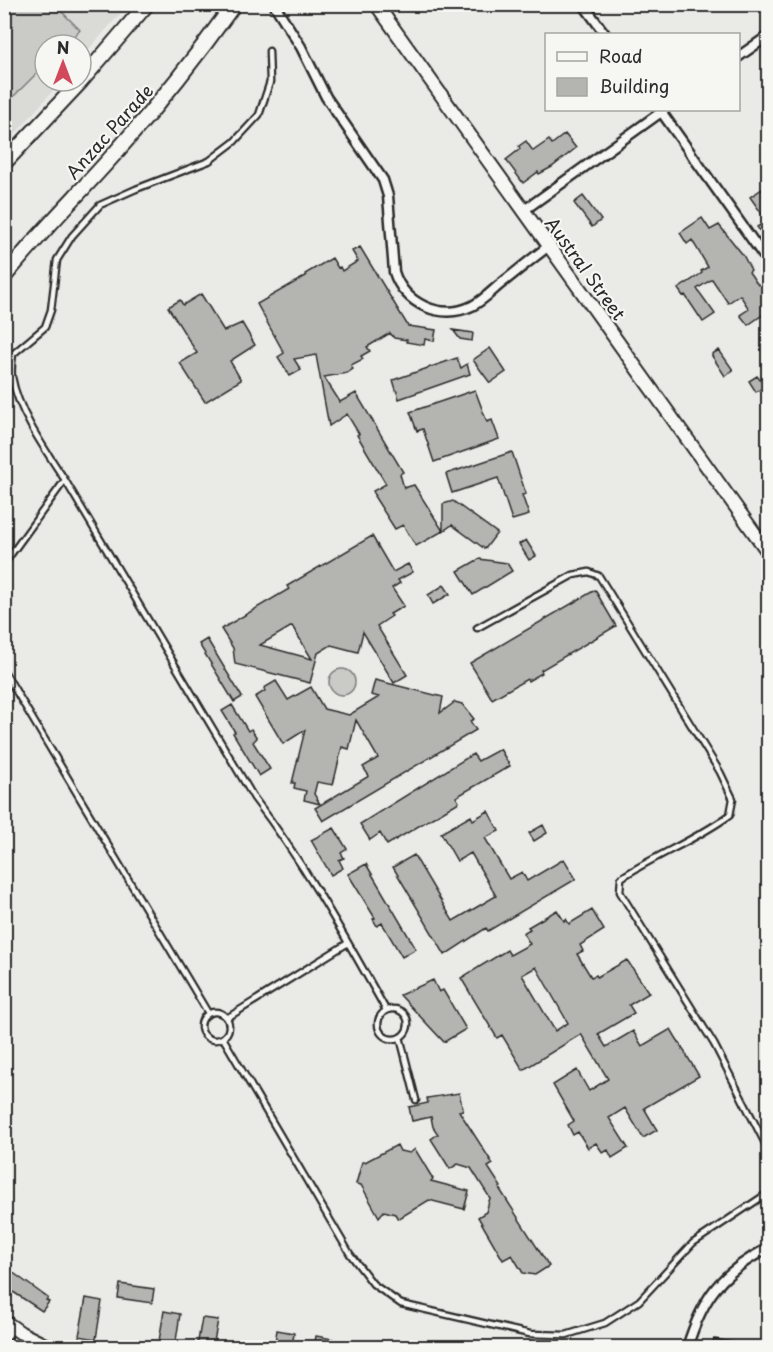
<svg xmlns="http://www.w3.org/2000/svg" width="773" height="1352" viewBox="0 0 773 1352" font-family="'Playpen Sans',sans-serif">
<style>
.built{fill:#dadad6}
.green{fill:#cacac7;stroke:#7a7a79;stroke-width:1.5}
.building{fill:#b4b4b1;stroke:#2b2b2b;stroke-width:1.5;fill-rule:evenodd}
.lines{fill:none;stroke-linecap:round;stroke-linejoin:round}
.lane-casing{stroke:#2b2b2b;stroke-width:9}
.street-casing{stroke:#2b2b2b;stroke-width:13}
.secondary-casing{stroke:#2b2b2b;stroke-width:16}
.primary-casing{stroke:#2b2b2b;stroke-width:18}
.lane{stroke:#f6f6f2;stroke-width:4.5}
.street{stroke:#f6f6f2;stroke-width:8}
.secondary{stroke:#f6f6f2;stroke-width:12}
.primary{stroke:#f6f6f2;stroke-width:14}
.labels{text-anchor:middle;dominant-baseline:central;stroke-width:4.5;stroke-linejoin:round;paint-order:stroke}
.street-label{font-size:18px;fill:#2b2b2b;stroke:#f6f6f2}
</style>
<rect width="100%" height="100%" fill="#eaeae6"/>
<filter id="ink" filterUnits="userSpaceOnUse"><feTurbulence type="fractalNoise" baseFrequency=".0167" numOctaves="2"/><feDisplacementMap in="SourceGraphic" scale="12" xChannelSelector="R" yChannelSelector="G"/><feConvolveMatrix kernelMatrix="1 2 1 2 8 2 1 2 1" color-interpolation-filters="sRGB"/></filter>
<g filter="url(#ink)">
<path class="built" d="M5 5H128L81 58V45H45V81H61L5 146Z"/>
<path class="green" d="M5 4 55 5 80 30 65 45H45V65L5 105Z
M329 682a13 13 0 1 1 26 0a13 13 0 1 1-26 0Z"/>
<path class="building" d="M565 134 576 148 552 167 539 174 538 172 523 183 506 160 520 149 519 146 526 141 533 151 549 140 552 144Z
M762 189 768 199V232L763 235 757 227 767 221 750 197Z
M583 196 601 220 592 227 574 203Z
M702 218 710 230 719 225 743 255 751 270 749 272 758 285 763 282 768 290V311L748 325 740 315 749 309 740 295 728 303 712 279 697 289 715 314 703 322 685 295 683 296 678 289 702 273 701 271 708 267 692 240 687 244 680 233Z
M360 247 408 326 436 330 434 341 425 339 424 345 406 342 407 340 394 338 390 333 367 347 370 351 361 356 363 359 351 365 353 369 347 373 324 377 340 402 356 393 403 472 400 474 404 488 414 485 443 531 416 546 403 525 395 529 374 496 375 495 373 491 386 484 357 435 359 434 347 414 329 426 316 355 294 359 301 370 290 376 278 357 284 353 257 304 306 276 305 274 332 258 338 268 340 267 342 271 358 261 352 251Z
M201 294 224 331 242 323 255 345 230 361 241 380 205 402 180 363 197 353 168 307 180 300 183 305Z
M453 330 473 333 472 341 460 339Z
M490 348 506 372 490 383 473 360Z
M719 350 733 370 725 376 712 356V354Z
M457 358 461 368 467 364 470 374 399 399 393 380Z
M757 376 765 386 756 392 749 381Z
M475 390 487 422 492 420 499 439 434 462 423 429 417 431 410 412Z
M512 452 526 494 522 495 529 515 512 520 498 478 452 493 446 474Z
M453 501 497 533 485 549 452 525 443 531V504Z
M372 536 393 572 408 564 413 572 398 580 400 583 392 588 404 606 390 614 392 616 377 626 407 675 394 683 363 632 358 652 331 645 318 653 310 683 235 664 233 648 221 629 289 589 287 586ZM292 626 312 659 260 645Z
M526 540 536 556 529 560 519 544Z
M479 559 507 563 512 571 473 595 458 571Z
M444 585 450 594 433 604 428 595Z
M595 590 616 626 541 670 542 673 528 681 527 679 492 699 470 663Z
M207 639 242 697 234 702 199 644Z
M375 680 443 697 440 713 455 702 462 704 474 719 470 721 476 730 323 821 315 808 369 776 363 767 378 758 356 720 349 749 342 747 333 785 317 782 314 794 320 804 304 800 306 791 294 788 295 783H292L305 730 283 744 255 697 265 691 264 688 276 681 288 700 311 687 324 709 349 715 379 697 371 695Z
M232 705 248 731 251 729 257 738 253 742 270 769 259 776 233 733 235 732 222 711Z
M500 749 510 766 456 797 459 802 387 845 380 833 370 840 360 824 473 754 478 761Z
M488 811 499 831 485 838 509 879 522 872 527 881 564 859 576 879 488 931 486 928 445 955 393 867 414 855 453 921 477 907 496 896 471 853 457 861 441 833 471 816 473 820Z
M543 825 547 833 534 841 529 833Z
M334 828 347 849 341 853 344 858 339 860 343 868 331 875 311 840Z
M366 864 416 949 402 957 382 923 377 926 373 919 375 918 348 874Z
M557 910 564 921 566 919 569 924 592 910 604 930 580 945 583 951 577 954 591 977 596 975 597 977 627 960 649 993 629 1005 634 1013 598 1034 606 1047 633 1031 642 1046 671 1029 699 1076 644 1108 657 1130 643 1138 625 1108 609 1118 628 1148 612 1158 608 1150 603 1153 596 1143 588 1148 578 1132 573 1135 568 1125 574 1121 553 1085 577 1070 589 1091 608 1079 581 1034 523 1070 502 1035 497 1038 461 978 507 950 510 955 530 944 523 933 530 929 528 927ZM536 967 568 1023 555 1031 522 975Z
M433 980 439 992 443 990 466 1029 444 1042 400 995Z
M459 1093 463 1110 459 1111 493 1164 488 1167 501 1187 499 1188 549 1266 535 1275 523 1273 512 1255 503 1260 478 1217 486 1212 490 1198 471 1168 458 1164 450 1169 431 1139 438 1134 433 1127 431 1117 412 1121 409 1107 428 1103 427 1098Z
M397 1145 400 1151 410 1153 415 1149 433 1179 431 1181 469 1191 464 1209 429 1200 398 1219 395 1214 384 1211 379 1217 361 1185 356 1184 362 1162H365Z
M8 1269 48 1298 46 1300 49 1302 42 1311 4 1286V1274Z
M120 1284 154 1289 152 1303 118 1298Z
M86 1298 102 1301 96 1339 79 1336Z
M164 1311 180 1314 175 1347H158Z
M202 1318 218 1320 213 1347H197Z
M277 1330 294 1333 292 1347H274Z
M316 1336 333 1339 331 1347H314Z
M714 1339 738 1343V1347H712Z"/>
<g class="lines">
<defs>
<path id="lane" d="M269 51 270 82 259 115 234 142 209 161 136 189 100 205 72 236 57 260 51 310 45 327 13 354C12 361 11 370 12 377 18 412 46 451 65 480L254 798C305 864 345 937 386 1010
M4 564 65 480
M477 628 573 575 589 572 599 576 720 772 733 799 730 815C696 840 656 855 621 878L620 892 714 1044 768 1149
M4 671 208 1013
M378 1024a15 15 0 1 1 30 0a15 15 0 1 1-30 0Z
M201 1026a14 14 0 1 1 28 0a14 14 0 1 1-28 0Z
M227 1018 348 943
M400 1037 416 1100
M223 1038 350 1254 373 1284 401 1304 530 1334 566 1335 605 1323 639 1301 693 1243 768 1193
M4 1342 13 1329"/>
<path id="street" d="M274 4 301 47 326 97 383 180 388 196 394 272C404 304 441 321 472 306 482 301 490 293 498 286 515 273 531 259 549 246
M583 4 605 34
M738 57 768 36
M660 110 768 262
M523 211 664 110
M687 1348C703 1296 721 1273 768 1248"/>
<path id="secondary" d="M376 4 768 552
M4 1321 21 1333 51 1348"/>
<path id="primary" d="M81 81 147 4
M4 163 81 81
M4 277C40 232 80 193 117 151 159 104 197 56 234 4"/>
</defs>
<use href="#lane" class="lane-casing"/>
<use href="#street" class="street-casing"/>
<use href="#secondary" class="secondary-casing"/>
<use href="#primary" class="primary-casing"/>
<use href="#lane" class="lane"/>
<use href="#street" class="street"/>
<use href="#secondary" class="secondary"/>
<use href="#primary" class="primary"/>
</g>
</g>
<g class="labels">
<g class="street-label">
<text transform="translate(109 131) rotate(-48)">Anzac Parade</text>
<text transform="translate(586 268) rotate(54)">Austral Street</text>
</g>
</g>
<rect width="773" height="1352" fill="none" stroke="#f6f6f2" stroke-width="24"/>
<rect x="12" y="12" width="749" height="1328" fill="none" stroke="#2b2b2b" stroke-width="2" filter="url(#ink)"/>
<rect x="545" y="33" width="195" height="78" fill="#f6f6f2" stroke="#a5a5a2" stroke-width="1.5"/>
<rect x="557" y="52" width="30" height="9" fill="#f6f6f2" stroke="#a5a5a2" stroke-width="1.5"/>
<text x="599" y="63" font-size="18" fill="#2b2b2b">Road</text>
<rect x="557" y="78" width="30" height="18" fill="#b4b4b1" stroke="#a5a5a2" stroke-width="1.5"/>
<text x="599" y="93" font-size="18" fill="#2b2b2b">Building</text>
<g transform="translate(63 63)"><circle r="28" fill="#f6f6f2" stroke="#a5a5a2" stroke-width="1.5"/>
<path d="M0-4.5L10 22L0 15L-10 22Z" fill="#d1495b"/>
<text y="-9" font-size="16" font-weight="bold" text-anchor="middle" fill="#2b2b2b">N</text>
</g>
</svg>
